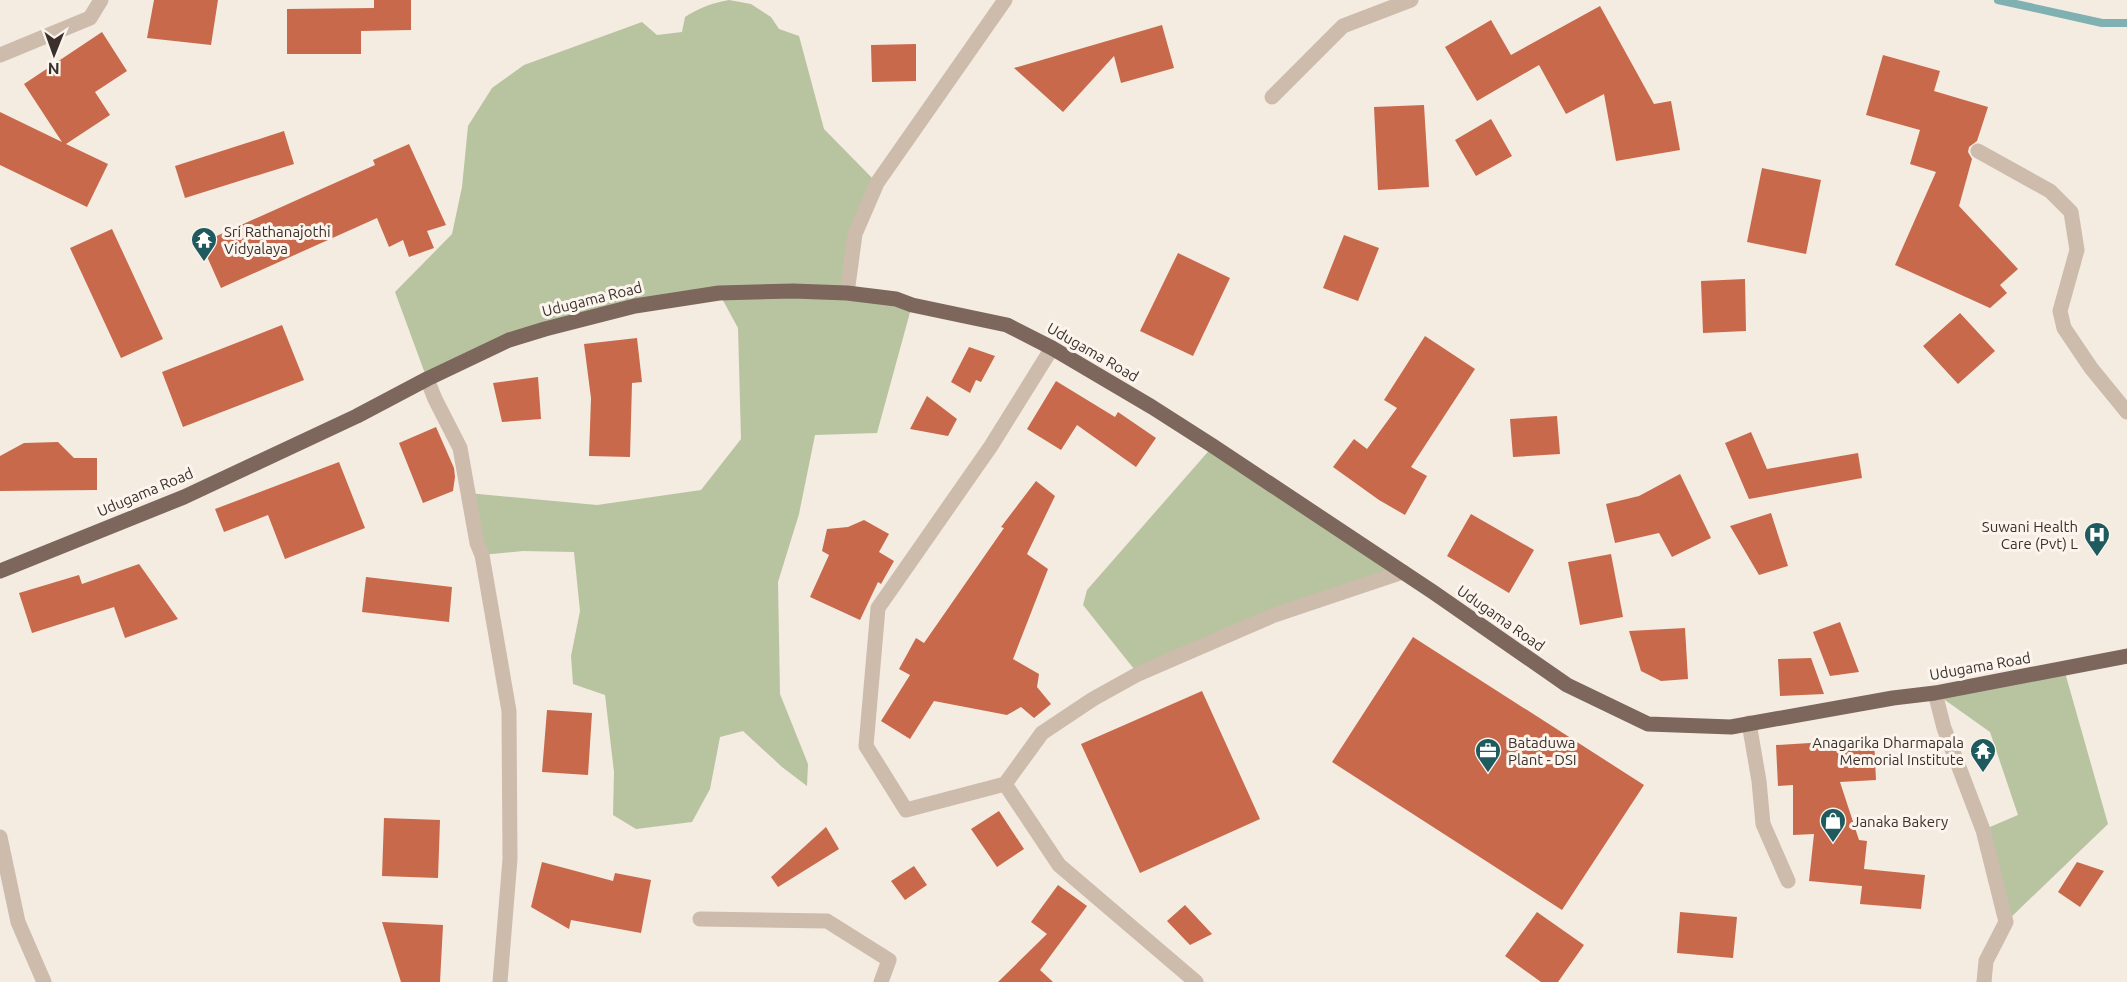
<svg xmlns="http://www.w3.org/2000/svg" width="2127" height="982" viewBox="0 0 2127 982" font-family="Ubuntu,sans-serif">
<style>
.green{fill:#b8c4a0}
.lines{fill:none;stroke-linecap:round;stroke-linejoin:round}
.stream{stroke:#7fb0b2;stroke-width:8}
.building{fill:#c8694b}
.service{stroke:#cdbbac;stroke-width:15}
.minor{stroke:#cdbbac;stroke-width:15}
.primary{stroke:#7d675c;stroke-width:15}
.labels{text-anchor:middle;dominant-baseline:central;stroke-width:6;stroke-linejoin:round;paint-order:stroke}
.poi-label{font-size:15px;fill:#3b302b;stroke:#fbf5ee;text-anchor:start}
.street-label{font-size:15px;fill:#3b302b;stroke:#fbf5ee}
</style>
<rect width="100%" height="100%" fill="#f4ebe1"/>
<path class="green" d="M729 0 751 4 771 17 779 29 799 36 824 129 877 183 855 235 847 293 912 305 877 433 815 435 799 514 778 582 780 694 808 764 807 786 782 767 743 731 720 737 710 789 692 822 636 829 613 815 614 772 605 695 573 684 571 656 580 611 574 552 523 551 482 555 468 493 597 505 701 490 741 439 738 328 719 293 545 329 427 379 395 292 452 234 462 187 468 126 492 88 524 65 642 22 657 35 682 32 685 17C699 8 712 3 729 0Z
M1213 446 1403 572 1138 674 1083 605 1087 590Z
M2064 669 2108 824 2006 922 1983 830 2018 815 1990 732 1935 693Z"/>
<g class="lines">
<path class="stream" d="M1998 0 2102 23H2127"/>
</g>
<path class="building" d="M154 0H218L211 45 147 38Z
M374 0H411V30L361 31V54H287V9L374 8Z
M1600 6 1654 104 1671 101 1680 150 1616 161 1604 94 1566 114 1539 65 1477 101 1445 47 1491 20 1511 55Z
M1162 25 1174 68 1121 83 1114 56 1063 112 1014 68Z
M102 32 127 71 95 92 110 115 66 144 108 164 87 207 0 165V112L62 142 24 84Z
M916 44V81L872 82 871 45Z
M1883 55 1940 71 1934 91 1988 107 1977 141 1969 147 1968 152 1972 159 1959 206 2018 269 2000 285 2007 293 1990 308 1895 265 1936 172 1910 164 1920 130 1866 115Z
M1424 105 1429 187 1378 190 1374 107Z
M1491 119 1512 156 1476 176 1455 140Z
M284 131 294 164 185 198 175 166Z
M409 144 446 225 427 231 434 248 409 257 403 240 389 247 377 218 221 288 201 243 375 165 373 160Z
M1762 168 1821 180 1806 254 1747 242Z
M112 229 163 339 121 358 70 248Z
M1344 235 1379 248 1358 301 1323 288Z
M1178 253 1230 278 1193 356 1140 331Z
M1745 279 1746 331 1703 333 1701 281Z
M1960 313 1995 351 1958 384 1923 346Z
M282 325 304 380 183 427 162 372Z
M1425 336 1475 369 1411 467 1427 476 1405 515 1379 500 1333 467 1354 439 1367 449 1397 408 1384 400Z
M637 338 642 382 632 383 630 457 589 456 591 398 584 344Z
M969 347 995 356 981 382 976 380 970 393 951 382Z
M538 377 541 419 502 422 493 383Z
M1056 381 1115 417 1118 412 1156 438 1136 467 1077 425 1061 450 1027 429Z
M927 396 957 419 948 436 910 429Z
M1557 416 1560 454 1513 457 1510 419Z
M436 427 454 468 455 477 453 491 423 503 399 443Z
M1751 432 1767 469 1858 453 1862 478 1749 499 1725 443Z
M58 442 74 458H97V490L0 491V456L24 443Z
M339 462 365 528 285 559 268 515 224 532 215 509Z
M1680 474 1711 538 1672 557 1659 533 1615 543 1606 504 1639 496Z
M1036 481 1055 496 1027 554 1048 569 1013 659 1039 674 1037 687 1051 704 1034 718 1021 707 1007 715 934 701 910 739 881 721 910 675 899 669 916 638 924 643 1004 528 1001 527Z
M1771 513 1788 566 1759 575 1730 526Z
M1471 514 1534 550 1509 593 1447 556Z
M864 520 889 534 879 552 894 561 881 584 878 582 860 620 810 597 829 555 822 551 827 529 848 527Z
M1611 554 1623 617 1580 625 1568 562Z
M139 564 178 619 125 638 114 607 32 633 19 593 79 575 82 584Z
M366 577 452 587 449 622 362 612Z
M1840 622 1859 672 1830 676 1813 632Z
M1685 628 1688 679 1661 681 1641 671 1629 631Z
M1413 637 1644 785 1562 910 1332 762Z
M1811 658 1824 694 1780 696 1778 659Z
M1202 691 1260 819 1140 873 1081 744Z
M547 710 592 713 588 775 542 772Z
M1874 739 1876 780 1840 782 1859 840 1867 841 1864 869 1925 875 1921 909 1860 904 1862 886 1809 881 1814 834 1793 835V785L1778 786 1776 745Z
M999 811 1024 849 997 867 971 829Z
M384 818 440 820 438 878 382 876Z
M826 827 839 849 778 887 771 877Z
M542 862 613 881 615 873 651 880 641 933 571 920 569 929 531 907Z
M2077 862 2104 871 2080 907 2058 892Z
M914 866 927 885 905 900 891 881Z
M1058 885 1087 906 1040 970 1053 982H998L1047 934 1031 922Z
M1185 905 1212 934 1190 945 1167 921Z
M1537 912 1584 945 1558 982H1541L1505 956Z
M1680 912 1737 917 1733 958 1677 953Z
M382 922 443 925 440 982H401Z"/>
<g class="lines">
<path class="service" d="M1749 723 1759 781 1763 824 1788 881"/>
<path class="minor" d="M0 55 90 18 101 0
M1272 97 1343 26 1411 0
M1978 151 2050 191 2071 212 2077 250 2060 311 2064 328 2091 368 2127 412
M847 293 855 234 877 183 1005 0
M1052 348 991 446 878 608 866 746 906 810 1005 784 1059 865 1196 982
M427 379 435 399 460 448 477 543 482 555 509 711 510 859 500 982
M1935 693 1944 728 1983 830 2006 922 1986 961 1984 982
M1005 784 1042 733 1093 699 1138 674 1272 616 1403 572
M0 837 18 922 44 982
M700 919 827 921 889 960 881 982"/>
<path class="primary" d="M0 571 184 497 357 416 427 379 509 340 545 329 635 306 719 293 793 291 847 293 896 299 912 305 1007 325 1052 348 1152 407 1213 446 1433 592 1567 685 1648 724 1731 727 1893 698 1935 693 2127 656"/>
</g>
<defs>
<symbol id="temple-pin" viewBox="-11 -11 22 30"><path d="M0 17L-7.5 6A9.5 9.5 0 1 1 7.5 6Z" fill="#1f5a5e" stroke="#fbf5ee"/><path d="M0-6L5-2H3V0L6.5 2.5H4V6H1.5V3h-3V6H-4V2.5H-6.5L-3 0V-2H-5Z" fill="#fff"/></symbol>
<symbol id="hospital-pin" viewBox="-11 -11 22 30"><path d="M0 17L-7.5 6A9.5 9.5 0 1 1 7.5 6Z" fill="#1f5a5e" stroke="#fbf5ee"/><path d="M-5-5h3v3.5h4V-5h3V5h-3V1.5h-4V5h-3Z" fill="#fff"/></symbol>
<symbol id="office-pin" viewBox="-11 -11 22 30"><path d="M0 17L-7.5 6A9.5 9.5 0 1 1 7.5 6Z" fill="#1f5a5e" stroke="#fbf5ee"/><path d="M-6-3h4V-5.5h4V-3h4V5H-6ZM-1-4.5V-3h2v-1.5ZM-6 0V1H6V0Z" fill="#fff"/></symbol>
<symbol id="shop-pin" viewBox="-11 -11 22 30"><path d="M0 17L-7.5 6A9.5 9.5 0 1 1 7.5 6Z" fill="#1f5a5e" stroke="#fbf5ee"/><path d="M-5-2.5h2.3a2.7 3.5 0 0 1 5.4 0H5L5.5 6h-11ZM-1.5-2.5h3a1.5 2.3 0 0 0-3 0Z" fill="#fff"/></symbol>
</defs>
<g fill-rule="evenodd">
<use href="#temple-pin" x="189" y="225" width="30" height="40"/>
<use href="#hospital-pin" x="2082" y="520" width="30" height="40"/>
<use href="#office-pin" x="1473" y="736" width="30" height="40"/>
<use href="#temple-pin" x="1968" y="736" width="30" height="40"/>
<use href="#shop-pin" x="1818" y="806" width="30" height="40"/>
</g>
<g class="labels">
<g class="poi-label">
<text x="224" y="231">Sri Rathanajothi<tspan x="224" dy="17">Vidyalaya</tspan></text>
<text x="2078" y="526" text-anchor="end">Suwani Health<tspan x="2078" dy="17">Care (Pvt) L</tspan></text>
<text x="1508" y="742">Bataduwa<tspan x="1508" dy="17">Plant - DSI</tspan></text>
<text x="1964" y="742" text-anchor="end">Anagarika Dharmapala<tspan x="1964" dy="17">Memorial Institute</tspan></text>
<text x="1852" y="821">Janaka Bakery</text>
</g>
<g class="street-label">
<text transform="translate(592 299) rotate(-14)">Udugama Road</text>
<text transform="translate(1093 352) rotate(30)">Udugama Road</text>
<text transform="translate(145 492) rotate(-23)">Udugama Road</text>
<text transform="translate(1501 618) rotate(35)">Udugama Road</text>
<text transform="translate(1980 666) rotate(-10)">Udugama Road</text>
</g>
</g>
<g transform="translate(54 54) rotate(181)" stroke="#fbf5ee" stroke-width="4.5" paint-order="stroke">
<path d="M0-4.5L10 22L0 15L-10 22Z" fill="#3b302b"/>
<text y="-9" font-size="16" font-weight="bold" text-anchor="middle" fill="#3b302b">N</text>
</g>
</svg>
